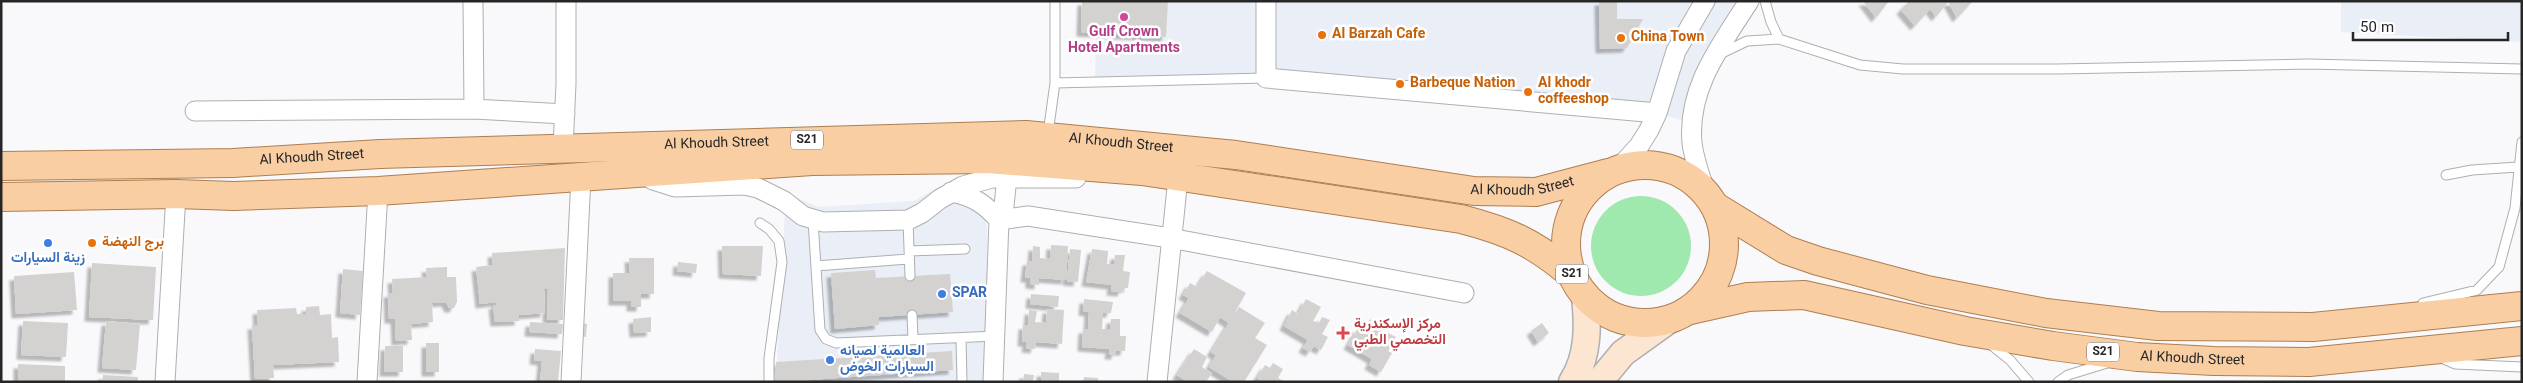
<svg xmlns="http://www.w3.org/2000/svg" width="2523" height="383" viewBox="0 0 2523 383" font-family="Georgia,Vazirmatn,serif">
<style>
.built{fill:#eaeef6}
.green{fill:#9fe9ae}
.building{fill:#d3d2d1;filter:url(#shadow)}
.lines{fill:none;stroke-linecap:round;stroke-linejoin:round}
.lane-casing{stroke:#aeafb0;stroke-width:11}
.street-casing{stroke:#aeafb0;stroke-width:21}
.secondary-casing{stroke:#aeafb0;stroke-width:29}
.primary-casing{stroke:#ae7e50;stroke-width:30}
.lane{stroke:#fff;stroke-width:9}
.street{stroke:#fff;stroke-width:19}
.secondary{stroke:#fde6d1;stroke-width:26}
.primary{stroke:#facea3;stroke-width:28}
.hotel-dot{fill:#d1479c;stroke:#fff;stroke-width:2}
.food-dot{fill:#e8710a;stroke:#fff;stroke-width:2}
.shop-dot{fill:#3f7fe0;stroke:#fff;stroke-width:2}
.health-dot{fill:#e0444e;stroke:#fff;stroke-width:2}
.labels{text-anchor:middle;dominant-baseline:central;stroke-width:5;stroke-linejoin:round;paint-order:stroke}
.shield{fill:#fff;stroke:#676768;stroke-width:1}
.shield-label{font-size:12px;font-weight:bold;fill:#262627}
.hotel-label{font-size:14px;font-weight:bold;fill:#b23c85;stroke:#fff}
.food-label{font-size:14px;font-weight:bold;fill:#c56008;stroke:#fff;text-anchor:start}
.street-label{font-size:14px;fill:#262627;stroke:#fff}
.shop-label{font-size:14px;font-weight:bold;fill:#366cbe;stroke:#fff;text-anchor:start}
.health-label{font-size:14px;font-weight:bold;fill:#be3a42;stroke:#fff;text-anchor:start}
</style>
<defs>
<filter id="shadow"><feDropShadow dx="-4.5" dy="4.5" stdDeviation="1" flood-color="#0004"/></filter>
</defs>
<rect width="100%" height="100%" fill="#f9f9fb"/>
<path class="built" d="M1097 1H1749L1691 123 1657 113 1266 78 1095 82Z
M2341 1H2522V42L2341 32Z
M977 175 987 226V327L983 382H776L786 193 819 207 914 201 936 188Z"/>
<path class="green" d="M1591 246a50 50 0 1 1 100 0a50 50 0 1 1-100 0Z"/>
<path class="building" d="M1082 1H1168L1166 37 1081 32Z
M1599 1H1617V19H1643L1627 48 1600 49Z
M1863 1H1889L1876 18Z
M1909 1H1973L1957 18 1948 2 1936 17 1930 9 1915 26 1901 10Z
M1051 245 1068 246 1066 280 1039 278V285L1030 284V278H1025L1027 261H1032L1033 246 1040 247V258L1050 259Z
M722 246H763L761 276 723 274Z
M565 248 563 320H547L548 289H544L545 313 519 315V321L495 322 493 305H496V302L480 304 476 267 493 265 492 253Z
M1070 249 1081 250 1078 282 1067 281Z
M1092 249 1108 251 1107 264H1114L1115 255H1125L1123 271 1130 272 1128 288H1123L1122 292 1111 291 1112 285 1086 282Z
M629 258H654V294H641V307H631V301H613V273H630Z
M678 262 697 264 696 273 677 271Z
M92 263 156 267 153 320 89 317Z
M447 267V277H456L457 302 454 308H449L446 302 432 303 433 322 411 324 412 340 396 341 395 319H389L388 293H393L392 279 427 277 426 268Z
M343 269 363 271 360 315 340 313Z
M875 270 876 278 950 274 953 312 879 317V325L835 329 831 273Z
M1207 271 1246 293 1229 323 1220 317 1212 332 1180 313 1189 298 1183 295 1190 283 1197 287Z
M74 272 77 310 16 314 14 276Z
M1031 294 1059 296 1058 307 1030 304Z
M1084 299 1113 302 1111 313H1103L1102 329H1110L1111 319H1120V336H1126L1125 351H1116V355H1109L1110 349 1082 347 1083 329H1088L1089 312 1083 311Z
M1306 299 1321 307 1313 321 1319 323 1322 317 1330 320 1322 334 1328 337 1321 350 1314 346 1310 352 1303 348 1308 340 1284 326 1292 310 1298 314Z
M319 306 320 315 331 314 332 338 338 337 339 362 273 365 274 378 255 379 252 325H258L257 310 296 308 297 314H306V307Z
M1239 307 1265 323 1255 338 1267 345 1244 382H1233L1209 367 1216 355 1211 352Z
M1047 309 1064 310 1062 344 1036 342 1035 349 1026 348 1027 342H1022L1023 325H1028L1029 310 1037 311 1035 322 1046 323Z
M651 317V332L634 333 633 319Z
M1370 319 1383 327 1377 339 1381 341 1386 332 1396 337 1388 351 1392 353 1381 372 1369 365 1372 359 1348 345 1358 328 1363 331Z
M23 321 68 323 66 357 21 355Z
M106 321 140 324 136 370 102 368Z
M530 322 563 324 562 334 529 332Z
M576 322 587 324 586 337 575 336Z
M1542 323 1549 333 1538 342 1531 331Z
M426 343H439V372H426Z
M385 346H403V372H384Z
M535 349 561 351 558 382H540L542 361 534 360Z
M1194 349 1207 357 1202 367 1212 373 1206 382H1188L1177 375Z
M952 351 953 370 809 380V382H774L776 362Z
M1273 363 1283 369 1278 378 1285 382H1263L1257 378 1265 365 1270 368Z
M18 364 65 366V382H18Z
M1041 372 1059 373V382H1041Z
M1024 374 1034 375 1033 382H1023Z
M103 375 138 377V382H102Z
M1084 377 1098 378V382H1083Z"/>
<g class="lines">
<defs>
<path id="lane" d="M1765 1 1771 22 1779 39
M1722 53 1747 41 1779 39 1860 65 1903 69H2057L2308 64 2522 69
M1055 83 1266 78
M1048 133 1055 83V1
M2446 175 2472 170 2518 167
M813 220 820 330 826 339 836 343 996 336
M908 220 910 276
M760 223 769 229 779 241 782 262 769 358V382
M909 251 965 249
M816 266 908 259
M2423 303 2477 290 2499 267 2515 208 2522 142
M912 315 913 339
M961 338 962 382
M1990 344 2010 360 2029 382
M2439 357 2455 364 2522 367
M2058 382 2068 375 2107 363"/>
<path id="street" d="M473 1 474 109
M1266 1V78L1657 113
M195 111 474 109 565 114
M563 148 566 84V1
M1619 168 1639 146 1649 130 1657 113 1676 51 1705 1
M643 173 653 180 675 187 744 185 758 188 784 201 803 216 823 222 908 220 922 213 940 199 963 186 992 178H1076
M1705 191C1700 176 1694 159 1692 143 1687 88 1721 45 1749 1
M951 192C972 195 986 205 999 220
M999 220 1028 216 1170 238 1464 293
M165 382 176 194
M367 382 378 191
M571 382 581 177
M993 382 999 220 1004 206 1007 177
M1157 382 1178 178"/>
<path id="secondary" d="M1572 382C1589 356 1588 325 1585 296
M1599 382 1623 353 1669 320"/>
<g id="primary">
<circle cx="1645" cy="244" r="79"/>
<path id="s1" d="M1 166 233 163 380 154 1026 135 1236 155 1474 191 1536 192 1608 173"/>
<path d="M1 197 176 194 234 196 378 191 812 161 988 159 1142 171 1461 219C1508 231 1535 243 1572 275"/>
<path d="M1716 207 1786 250 1818 261 1927 290 2046 313 2158 326 2313 327 2522 306"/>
<path id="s2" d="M1690 310 1748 297 1804 295 1965 331 2053 346 2137 357 2214 361 2309 362 2522 341"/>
</g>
</defs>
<use href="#lane" class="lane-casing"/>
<use href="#street" class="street-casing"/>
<use href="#secondary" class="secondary-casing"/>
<use href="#primary" class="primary-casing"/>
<use href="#lane" class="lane"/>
<use href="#street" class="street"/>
<use href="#secondary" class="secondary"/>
<use href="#primary" class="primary"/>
</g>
<circle class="hotel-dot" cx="1124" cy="17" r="5"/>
<g class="food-dot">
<circle cx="1322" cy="35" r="5"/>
<circle cx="1621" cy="38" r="5"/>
<circle cx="1400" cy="84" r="5"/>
<circle cx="1528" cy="92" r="5"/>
<circle cx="92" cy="243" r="5"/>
</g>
<g class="shop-dot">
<circle cx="48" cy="243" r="5"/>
<circle cx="942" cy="294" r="5"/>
<circle cx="830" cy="360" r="5"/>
</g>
<path class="health-dot" d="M1340.5 325.5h5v5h5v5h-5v5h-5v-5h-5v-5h5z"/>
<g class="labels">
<g class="shield">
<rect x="791" y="130.5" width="32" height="19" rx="4"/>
<rect x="1556" y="264.5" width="32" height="19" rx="4"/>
<rect x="2087" y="342.5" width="32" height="19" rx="4"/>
</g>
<g class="shield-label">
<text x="807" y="140">S21</text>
<text x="1572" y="274">S21</text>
<text x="2103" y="352">S21</text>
</g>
<g class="hotel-label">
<text x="1124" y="33">Gulf Crown<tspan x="1124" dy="16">Hotel Apartments</tspan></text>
</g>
<g class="food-label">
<text x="1332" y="35">Al Barzah Cafe</text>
<text x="1631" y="38">China Town</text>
<text x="1410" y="84">Barbeque Nation</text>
<text x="1538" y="84">Al khodr<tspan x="1538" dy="16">coffeeshop</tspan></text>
<text x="102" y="243">برج النهضة</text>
</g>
<g class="street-label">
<text stroke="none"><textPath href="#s1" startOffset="716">Al Khoudh Street</textPath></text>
<text stroke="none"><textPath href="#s1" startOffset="1121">Al Khoudh Street</textPath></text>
<text stroke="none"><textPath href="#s1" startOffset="311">Al Khoudh Street</textPath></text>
<text stroke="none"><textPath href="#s1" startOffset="1526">Al Khoudh Street</textPath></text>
<text stroke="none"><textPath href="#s2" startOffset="510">Al Khoudh Street</textPath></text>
</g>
<g class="shop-label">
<text x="48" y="259" text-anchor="middle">زينة السيارات</text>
<text x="952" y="294">SPAR</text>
<text x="840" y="352">العالمية لصيانه<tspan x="840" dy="16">السيارات الخوض</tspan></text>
</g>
<g class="health-label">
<text x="1354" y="325">مركز الإسكندرية<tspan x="1354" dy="16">التخصصي الطبي</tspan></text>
</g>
</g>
<rect width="2523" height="383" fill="none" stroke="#262627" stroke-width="5"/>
<path d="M2353 32v8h155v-8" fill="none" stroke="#262627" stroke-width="2.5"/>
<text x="2360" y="32" font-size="15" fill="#262627" stroke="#ffffff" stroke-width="4" paint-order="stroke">50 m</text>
</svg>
